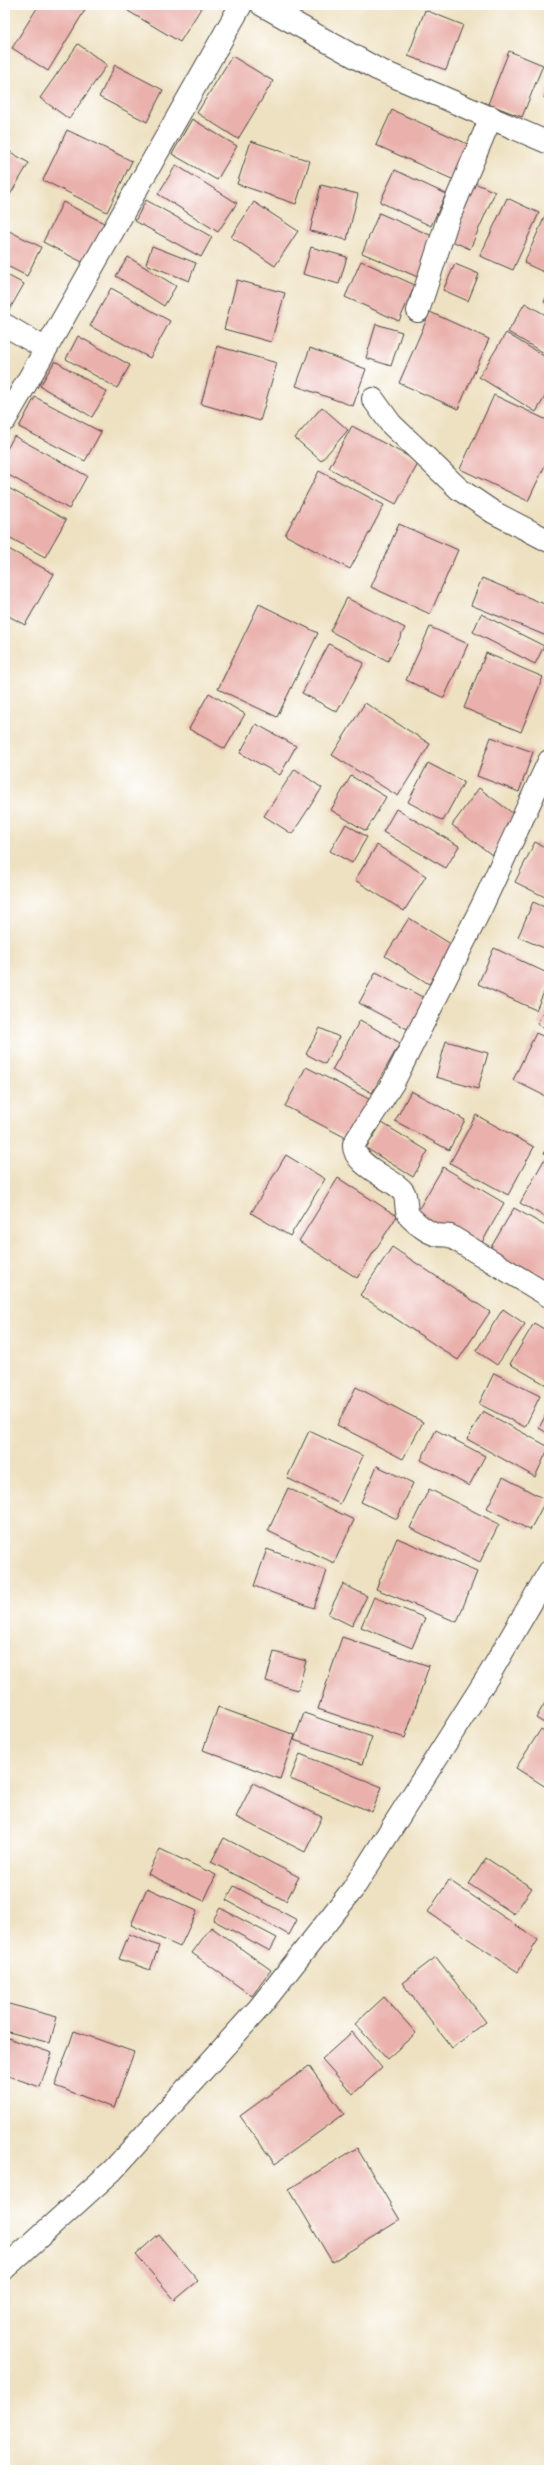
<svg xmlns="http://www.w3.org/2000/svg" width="554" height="2475" viewBox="0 0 554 2475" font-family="'IM FELL French Canon',serif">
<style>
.building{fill:#eab1ac}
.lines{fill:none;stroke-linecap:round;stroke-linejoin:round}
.street-casing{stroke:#484642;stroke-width:24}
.street{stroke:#fff;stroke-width:22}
</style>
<rect width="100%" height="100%" fill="#fff"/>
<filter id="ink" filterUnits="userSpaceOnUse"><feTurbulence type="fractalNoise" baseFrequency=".025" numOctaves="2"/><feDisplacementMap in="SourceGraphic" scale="8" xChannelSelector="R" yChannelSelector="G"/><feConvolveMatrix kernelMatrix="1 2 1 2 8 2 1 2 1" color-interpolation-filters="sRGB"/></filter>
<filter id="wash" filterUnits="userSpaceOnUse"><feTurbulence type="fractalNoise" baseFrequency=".012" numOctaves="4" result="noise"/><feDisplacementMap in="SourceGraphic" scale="16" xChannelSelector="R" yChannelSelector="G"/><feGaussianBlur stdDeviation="0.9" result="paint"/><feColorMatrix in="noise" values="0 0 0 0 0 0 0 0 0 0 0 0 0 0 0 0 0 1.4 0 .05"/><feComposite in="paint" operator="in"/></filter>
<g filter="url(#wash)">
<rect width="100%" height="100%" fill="#eee1c1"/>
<g id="blocks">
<path class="building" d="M39 5H88L48 71 12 48Z
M132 5H203L180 42 128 11Z
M425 10 463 25 446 70 408 56Z
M78 44 107 65 69 119 40 98Z
M509 51 543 65 522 117 488 104Z
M232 56 273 81 238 139 197 113Z
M115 65 163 90 147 122 99 97Z
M549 85V101L544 98Z
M392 110 470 145 454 180 376 145Z
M192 119 237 146 217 180 172 154Z
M67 130 132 161 107 212 43 180Z
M251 141 310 161 296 204 237 184Z
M5 149 29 163 5 203Z
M176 165 237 203 218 232 158 194Z
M395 170 446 194 431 226 380 202Z
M470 181 495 192 470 249 445 238Z
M321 185 358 194 347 240 310 231Z
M507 198 539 213 513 270 480 256Z
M146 200 212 237 201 257 135 221Z
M63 202 104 223 84 263 43 242Z
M254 202 298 231 275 266 231 237Z
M549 207V267L546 273 524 263Z
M379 213 437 238 420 278 362 253Z
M5 229 41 247 27 276 5 265Z
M152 246 196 263 189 281 146 264Z
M311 247 347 257 339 284 303 274Z
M128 257 176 286 164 306 116 276Z
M361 261 415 285 399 321 345 297Z
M455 264 479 274 468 301 443 290Z
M5 274 24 284 7 314 5 313Z
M237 280 285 293 271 342 224 329Z
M111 288 170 321 150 358 90 326Z
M549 291V304L544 302Z
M525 303 549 317V356L508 332Z
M430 312 489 339 458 409 399 383Z
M376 324 402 332 391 366 366 358Z
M506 333 549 359V390L536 412 479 377Z
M78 336 130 365 117 388 66 359Z
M217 346 277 363 260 421 201 404Z
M310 348 366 369 353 406 296 386Z
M55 361 107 392 92 417 40 386Z
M494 395 549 421V457L528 501 460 469Z
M35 397 101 432 85 461 19 427Z
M322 407 348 430 321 461 295 438Z
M352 426 419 462 396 504 329 468Z
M14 436 87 476 69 509 5 473V453Z
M319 471 384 505 350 569 285 535Z
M5 486 66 520 45 557 5 535Z
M399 524 458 550 430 614 371 587Z
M5 547 54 574 25 625 5 614Z
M482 578 549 606V637L471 605Z
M347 598 405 628 388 661 330 631Z
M259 604 318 633 277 717 218 689Z
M481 614 544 646 535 664 473 632Z
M430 627 468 644 444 698 406 680Z
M329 644 364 663 337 712 302 693Z
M486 653 543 677 521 732 464 708Z
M209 693 245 714 225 749 189 729Z
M365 703 430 744 398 796 332 755Z
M256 724 296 746 280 775 240 753Z
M491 737 533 752 519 792 477 776Z
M428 763 464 782 443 821 408 802Z
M295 769 322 788 292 834 264 816Z
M351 776 386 797 366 831 331 810Z
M479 788 519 818 492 855 452 825Z
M396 809 459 846 446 868 383 832Z
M346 824 367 837 352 863 330 851Z
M535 842 549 849V899L515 882Z
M377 845 426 876 404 911 355 880Z
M533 902 549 909V950L518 937Z
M409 918 454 946 429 984 385 956Z
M494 948 549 974V981L536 1010 478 984Z
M376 972 428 1000 411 1031 359 1003Z
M549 1000V1030L537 1024Z
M360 1020 400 1043 372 1093 332 1070Z
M320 1028 339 1037 325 1064 306 1054Z
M536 1033 549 1039V1098L513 1080Z
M446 1041 488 1053 478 1089 436 1077Z
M306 1067 371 1100 350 1140 285 1106Z
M411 1091 465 1120 449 1150 395 1121Z
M476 1115 534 1147 508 1195 450 1163Z
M382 1123 428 1151 413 1177 366 1148Z
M549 1145V1156L544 1153Z
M286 1155 325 1179 290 1236 251 1213Z
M544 1160 549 1163V1219L520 1203Z
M443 1167 504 1203 479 1248 417 1212Z
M338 1178 397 1216 357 1278 299 1241Z
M514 1208 549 1228V1285L487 1254Z
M392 1247 490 1312 458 1360 360 1295Z
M503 1309 525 1324 497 1365 476 1351Z
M534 1323 549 1332 548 1386 510 1364Z
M494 1373 540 1396 525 1427 479 1404Z
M356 1387 423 1422 403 1459 337 1425Z
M549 1409V1434L539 1428Z
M483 1411 549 1447 535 1477 467 1439Z
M436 1430 485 1456 469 1486 421 1460Z
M309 1431 363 1456 340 1504 287 1478Z
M377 1466 413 1483 397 1519 361 1502Z
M503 1477 546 1500 530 1530 487 1508Z
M288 1488 354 1520 334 1563 268 1531Z
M429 1489 499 1524 480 1562 410 1528Z
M397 1538 477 1572 457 1622 376 1589Z
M267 1549 327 1571 314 1608 254 1586Z
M343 1584 367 1596 352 1626 328 1614Z
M374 1597 425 1618 412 1648 361 1627Z
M342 1637 429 1666 405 1738 318 1709Z
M274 1652 306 1661 298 1690 266 1681Z
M549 1696V1726L536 1718Z
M218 1707 295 1735 280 1779 203 1750Z
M304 1713 372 1737 362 1764 294 1740Z
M541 1729 549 1734V1789L516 1768Z
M300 1754 382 1787 372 1812 290 1779Z
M253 1783 322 1817 305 1852 236 1817Z
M224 1838 299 1877 286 1901 211 1862Z
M160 1849 216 1875 204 1901 148 1874Z
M486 1858 532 1888 514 1914 469 1884Z
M449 1880 538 1940 518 1972 428 1912Z
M234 1886 297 1920 289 1935 226 1900Z
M147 1888 197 1911 180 1947 131 1925Z
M220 1908 277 1938 270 1951 213 1920Z
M211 1927 271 1970 252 1996 192 1953Z
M129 1934 159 1946 150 1970 119 1959Z
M436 1957 486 2022 452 2048 402 1983Z
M384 1997 416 2033 387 2059 355 2024Z
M5 2003 57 2017 50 2043 5 2031Z
M74 2031 134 2052 114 2108 55 2086Z
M352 2032 382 2068 353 2094 322 2059Z
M5 2037 52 2053 40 2087 5 2075Z
M309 2066 344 2114 275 2164 240 2116Z
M357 2148 400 2220 332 2262 289 2189Z
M159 2235 198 2281 175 2300 136 2255Z"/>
</g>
</g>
<g filter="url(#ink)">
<use href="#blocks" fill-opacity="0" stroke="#484642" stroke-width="1"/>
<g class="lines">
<defs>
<path id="street" d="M262 5 377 69 549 143
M418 311 447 222 491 117
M5 325 46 349 241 5
M373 399 391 424 459 489 493 512 549 541
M5 420 46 349
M549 761 482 906 393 1083 354 1144C352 1164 388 1177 401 1189 410 1197 402 1211 412 1219 418 1225 430 1234 438 1235 442 1236 446 1235 450 1236L549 1296
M5 2268 113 2170 259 2008 353 1889 489 1675 549 1572"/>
</defs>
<use href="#street" class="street-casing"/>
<use href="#street" class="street"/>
</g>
</g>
<rect width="554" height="2475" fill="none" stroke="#fff" stroke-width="20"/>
</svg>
